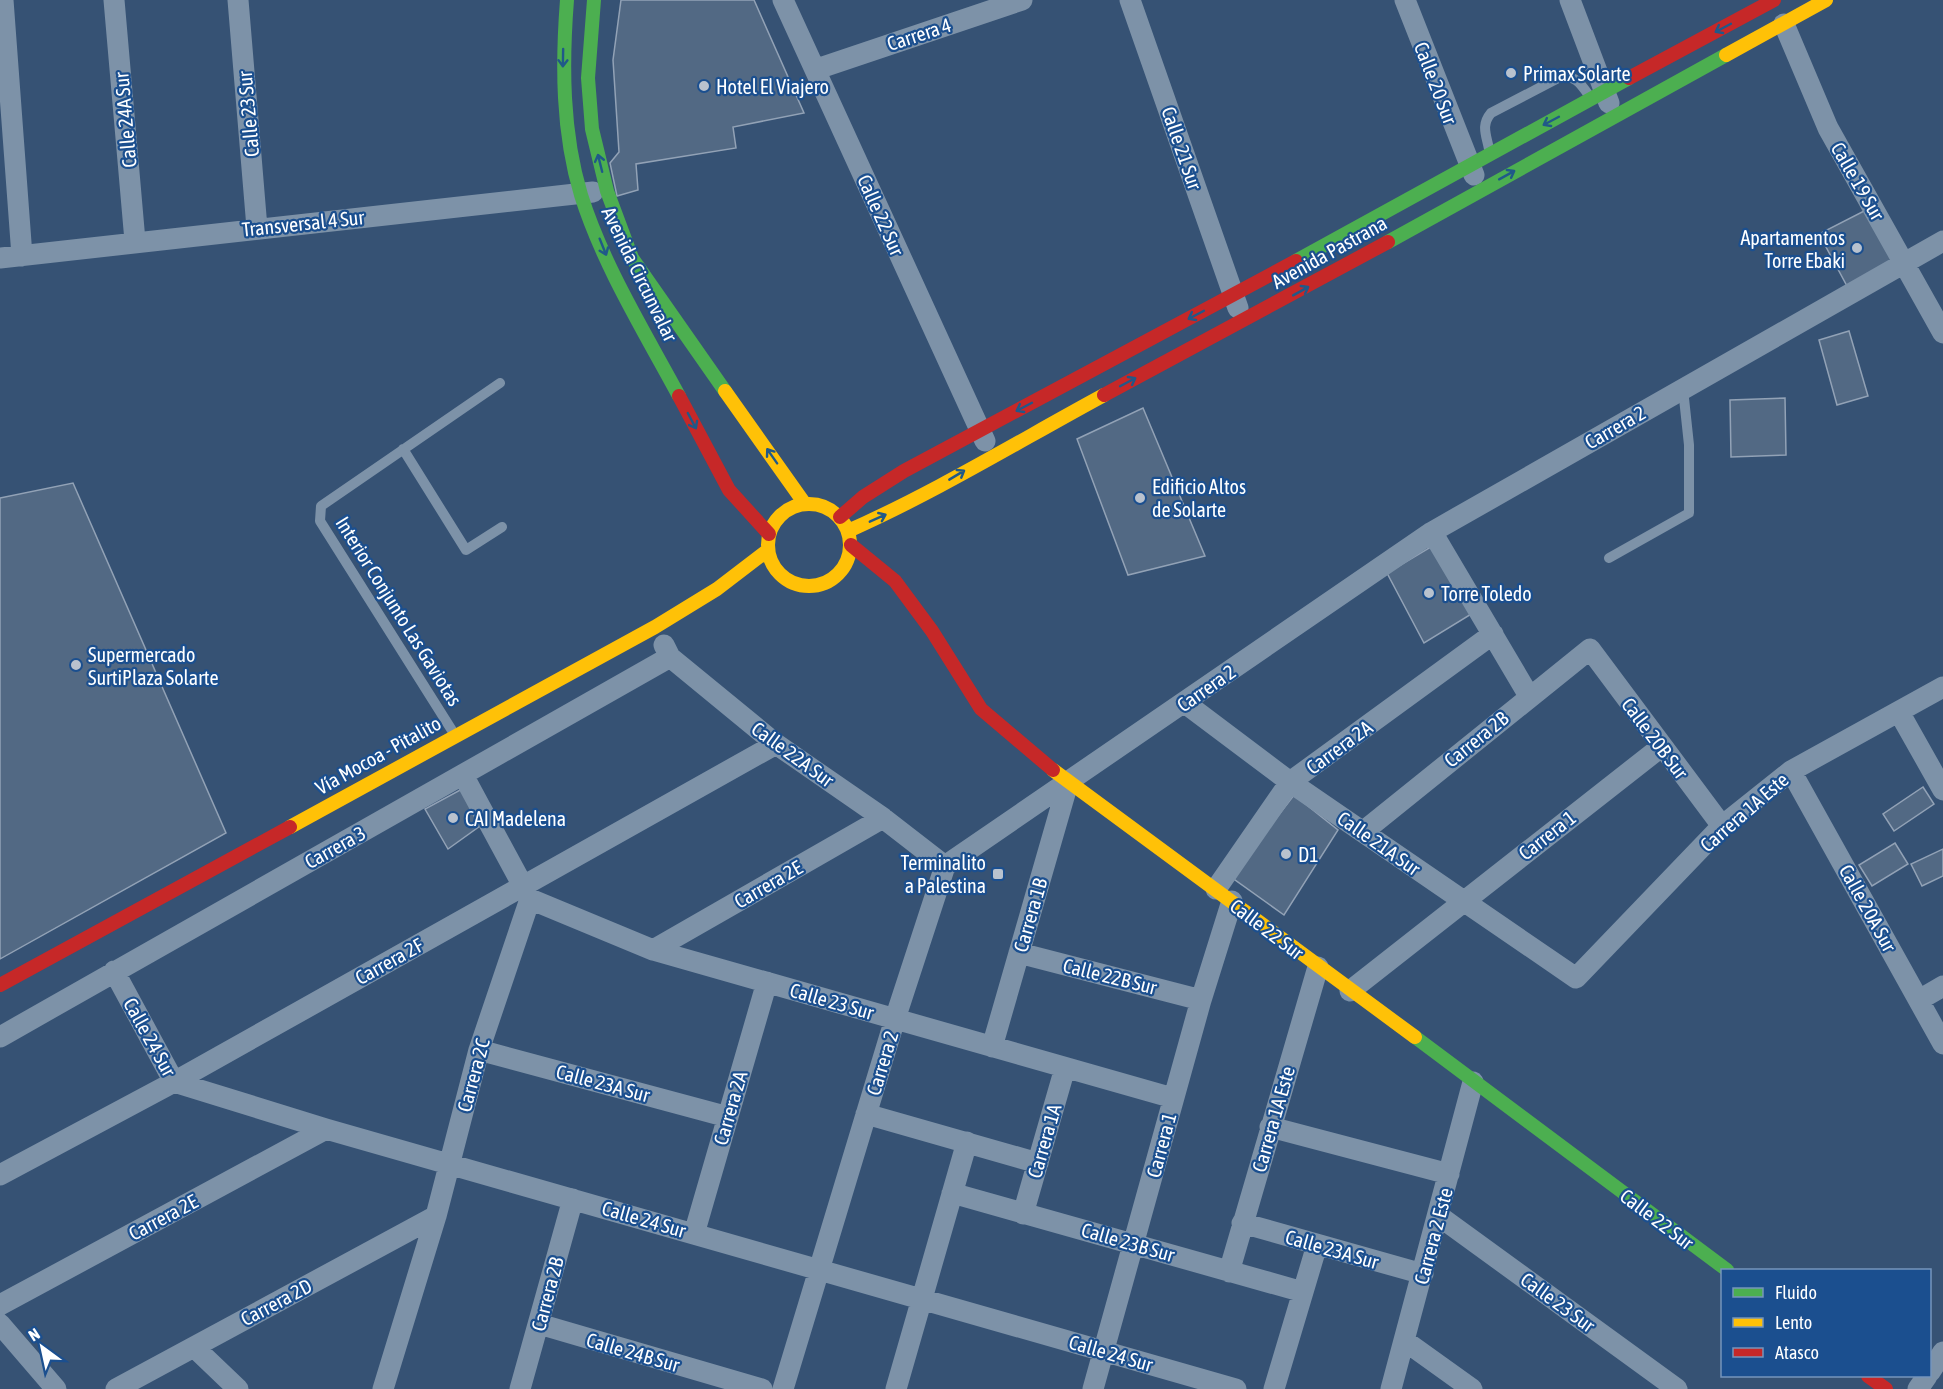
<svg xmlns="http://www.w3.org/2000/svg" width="1943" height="1389" viewBox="0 0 1943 1389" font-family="'Asap Condensed',sans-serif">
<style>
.building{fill:#526984;stroke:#92a2b6;stroke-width:1.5}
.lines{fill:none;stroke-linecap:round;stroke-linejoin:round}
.lane{stroke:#7d92a8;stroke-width:10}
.street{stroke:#7d92a8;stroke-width:21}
.fast{stroke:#4caf50;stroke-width:14}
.slow{stroke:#ffc107;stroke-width:14}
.jam{stroke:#c62828;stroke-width:14}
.oneway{stroke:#205989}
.poi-dot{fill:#b9c2ce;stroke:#1b4f8f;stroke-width:2}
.labels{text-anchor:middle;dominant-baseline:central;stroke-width:4.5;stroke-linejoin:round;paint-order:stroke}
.street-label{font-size:20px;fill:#fff;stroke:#1b4f8f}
.poi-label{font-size:20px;fill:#fff;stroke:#1b4f8f;text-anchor:start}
</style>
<rect width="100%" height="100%" fill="#365274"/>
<path class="building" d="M621 0H754L804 113 733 127 736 148 636 164 638 190 617 196 610 163 619 152 613 60Z
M1866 210 1894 261 1847 286 1819 234Z
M1849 331 1868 396 1837 405 1819 340Z
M1785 398 1786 455 1731 457 1730 400Z
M1143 408 1205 556 1128 575 1077 439Z
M73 483 226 833 0 959V498Z
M1434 545 1473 613 1424 643 1387 573Z
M1923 787 1934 804 1894 831 1883 814Z
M462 789 480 826 448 849 425 809Z
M1294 795 1338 830 1284 915 1231 877Z
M1895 843 1908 864 1872 886 1859 865Z
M1943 849V876L1922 886 1911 864Z"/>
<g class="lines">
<path class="lane" d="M1489 149C1486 134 1481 125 1491 113L1560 77C1576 75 1581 84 1590 97
M403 449 466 550 502 527
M1609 558 1689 513V445L1683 389
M453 732 320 521 321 506 500 383"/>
<path class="street" d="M3 0 22 256
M114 0 135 241
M238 0 257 228
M783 0 985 441
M1130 0 1238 308
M1405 0 1474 175
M1570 0 1609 103
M1784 24 1828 128 1943 333
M817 69 1022 0
M0 258 593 192
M1432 532 1529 696
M664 645 670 657 776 744 883 818 945 866
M1185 703 1290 782 1576 978 1722 826 1791 771 1943 687
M1899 712 1943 790
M1791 771 1943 1044
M1364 831 1590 649 1722 826
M1216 889 1290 782 1493 634
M530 899 653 950 1173 1098
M653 950 883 818
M1019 953 1201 1000
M114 971 174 1082 326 1129 1236 1389
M1350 991 1661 747
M1919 1000 1943 986
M0 1037 670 657
M992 1047 1068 783
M479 1050 728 1117
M866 1114 1038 1163
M1270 1127 1449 1174
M0 1175 174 1082 776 744
M952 1193 1303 1292
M1023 1214 1065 1068
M1439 1216 1677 1389
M1242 1223 1423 1274
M694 1234 767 982
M1229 1272 1318 967
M0 1305 326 1129
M0 1324 56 1389
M539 1324 762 1389
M1405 1341 1472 1389
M194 1347 238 1389
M1930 1372 1943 1352
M116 1389 436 1216
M383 1389 436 1216 479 1050 530 899 463 775
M520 1389 573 1199
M783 1389 895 1019 945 866 1432 532 1943 241
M896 1389 967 1142
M1093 1389 1201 1000 1232 901
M1274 1389 1317 1245
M1391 1389 1473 1082
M1918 1389 1927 1376"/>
<path class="fast" d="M567 0C562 64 562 132 581 195 603 265 644 331 679 396
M594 0 588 78 592 129 607 191 632 258 725 391
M1388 242 1726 55
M1296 261 1629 78
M1415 1037 1727 1270"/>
<path class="slow" d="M1726 55 1826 0
M725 391 805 504
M768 545a41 41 0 1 1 82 0a41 41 0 1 1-82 0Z
M848 531C936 492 1019 441 1104 395
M1053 770 1415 1037
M290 827 655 627 717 589 768 550"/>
<path class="jam" d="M1629 78 1774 0
M1104 395 1388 242
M679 396 729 490 769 534
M840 517 863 497 904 471 1296 261
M851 545 895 581 932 631 981 709 1053 770
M0 985 290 827
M1868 1376 1886 1389"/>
</g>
<defs><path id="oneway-shaft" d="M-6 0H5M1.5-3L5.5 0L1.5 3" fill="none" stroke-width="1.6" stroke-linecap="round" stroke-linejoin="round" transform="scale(1.5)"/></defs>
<g class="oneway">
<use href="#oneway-shaft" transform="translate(1723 28) rotate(152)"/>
<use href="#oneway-shaft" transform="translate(563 58) rotate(91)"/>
<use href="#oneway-shaft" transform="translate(1551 121) rotate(152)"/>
<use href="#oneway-shaft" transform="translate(600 163) rotate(-104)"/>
<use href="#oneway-shaft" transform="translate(1507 175) rotate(-29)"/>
<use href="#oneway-shaft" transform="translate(603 247) rotate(68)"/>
<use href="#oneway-shaft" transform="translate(1301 291) rotate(-29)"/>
<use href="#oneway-shaft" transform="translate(1196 315) rotate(152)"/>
<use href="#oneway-shaft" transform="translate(1128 382) rotate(-28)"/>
<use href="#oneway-shaft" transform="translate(1024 407) rotate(152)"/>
<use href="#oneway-shaft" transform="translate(692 421) rotate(62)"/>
<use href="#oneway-shaft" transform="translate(772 456) rotate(-125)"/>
<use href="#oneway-shaft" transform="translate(957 475) rotate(-31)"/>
<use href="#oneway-shaft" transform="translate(878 518) rotate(-24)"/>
</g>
<g class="poi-dot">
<circle cx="1511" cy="73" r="6"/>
<circle cx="704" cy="86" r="6"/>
<circle cx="1857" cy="248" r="6"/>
<circle cx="1140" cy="498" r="6"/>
<circle cx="1429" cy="593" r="6"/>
<circle cx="76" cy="665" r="6"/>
<circle cx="453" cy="818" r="6"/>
<circle cx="1286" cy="854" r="6"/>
<rect x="992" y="868" width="12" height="12" rx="3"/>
</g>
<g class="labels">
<g class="street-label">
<text transform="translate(919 34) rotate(-18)">Carrera 4</text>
<text transform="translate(1436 83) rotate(69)">Calle 20 Sur</text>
<text transform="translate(248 114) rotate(-95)">Calle 23 Sur</text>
<text transform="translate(125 120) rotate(-95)">Calle 24A Sur</text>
<text transform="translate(1182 148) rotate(71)">Calle 21 Sur</text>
<text transform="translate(1858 181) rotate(60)">Calle 19 Sur</text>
<text transform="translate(881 215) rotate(66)">Calle 22 Sur</text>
<text transform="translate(303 223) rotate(-6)">Transversal 4 Sur</text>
<text transform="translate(1329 252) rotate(-29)">Avenida Pastrana</text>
<text transform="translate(640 274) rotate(64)">Avenida Circunvalar</text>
<text transform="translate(1615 427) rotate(-30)">Carrera 2</text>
<text transform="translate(399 611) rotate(58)">Interior Conjunto Las Gaviotas</text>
<text transform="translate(1206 688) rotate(-35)">Carrera 2</text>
<text transform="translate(1655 738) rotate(53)">Calle 20B Sur</text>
<text transform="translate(1476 739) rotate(-39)">Carrera 2B</text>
<text transform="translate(1339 747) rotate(-36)">Carrera 2A</text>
<text transform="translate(793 754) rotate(36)">Calle 22A Sur</text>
<text transform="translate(378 755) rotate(-29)">Vía Mocoa - Pitalito</text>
<text transform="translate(1744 812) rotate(-41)">Carrera 1A Este</text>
<text transform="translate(1547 835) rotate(-38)">Carrera 1</text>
<text transform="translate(1379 843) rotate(35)">Calle 21A Sur</text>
<text transform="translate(335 847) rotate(-29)">Carrera 3</text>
<text transform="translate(768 884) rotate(-30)">Carrera 2E</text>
<text transform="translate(1868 908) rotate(61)">Calle 20A Sur</text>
<text transform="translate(1030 915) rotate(-74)">Carrera 1B</text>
<text transform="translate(1267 929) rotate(37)">Calle 22 Sur</text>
<text transform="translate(389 961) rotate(-29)">Carrera 2F</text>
<text transform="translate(1110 976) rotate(14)">Calle 22B Sur</text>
<text transform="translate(832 1001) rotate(16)">Calle 23 Sur</text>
<text transform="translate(150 1037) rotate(61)">Calle 24 Sur</text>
<text transform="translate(882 1063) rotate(-73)">Carrera 2</text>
<text transform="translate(473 1075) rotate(-75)">Carrera 2C</text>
<text transform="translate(603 1083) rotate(15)">Calle 23A Sur</text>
<text transform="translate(730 1108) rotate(-74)">Carrera 2A</text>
<text transform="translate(1273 1119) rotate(-74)">Carrera 1A Este</text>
<text transform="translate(1044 1141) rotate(-74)">Carrera 1A</text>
<text transform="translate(1161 1145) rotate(-75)">Carrera 1</text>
<text transform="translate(163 1217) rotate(-28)">Carrera 2E</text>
<text transform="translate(644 1219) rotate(16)">Calle 24 Sur</text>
<text transform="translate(1657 1219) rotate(37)">Calle 22 Sur</text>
<text transform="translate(1433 1236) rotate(-75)">Carrera 2 Este</text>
<text transform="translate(1128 1242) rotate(16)">Calle 23B Sur</text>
<text transform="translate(1332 1249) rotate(16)">Calle 23A Sur</text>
<text transform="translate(547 1294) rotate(-75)">Carrera 2B</text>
<text transform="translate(276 1302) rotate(-28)">Carrera 2D</text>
<text transform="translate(1558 1302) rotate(36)">Calle 23 Sur</text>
<text transform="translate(633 1352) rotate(16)">Calle 24B Sur</text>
<text transform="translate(1111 1353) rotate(16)">Calle 24 Sur</text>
</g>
<g class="poi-label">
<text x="1523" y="73">Primax Solarte</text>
<text x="716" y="86">Hotel El Viajero</text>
<text x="1845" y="237" text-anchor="end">Apartamentos<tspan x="1845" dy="23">Torre Ebaki</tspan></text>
<text x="1152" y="486">Edificio Altos<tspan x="1152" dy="23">de Solarte</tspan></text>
<text x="1441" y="593">Torre Toledo</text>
<text x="88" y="654">Supermercado<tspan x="88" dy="23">SurtiPlaza Solarte</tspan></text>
<text x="465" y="818">CAI Madelena</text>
<text x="1298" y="854">D1</text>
<text x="986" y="862" text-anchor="end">Terminalito<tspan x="986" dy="23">a Palestina</tspan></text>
</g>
</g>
<rect x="1721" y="1269" width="210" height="108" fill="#1b4f8f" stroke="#7695bc" stroke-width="1.5"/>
<rect x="1733" y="1288" width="30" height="9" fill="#4caf50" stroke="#7695bc" stroke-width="1.5"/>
<text x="1775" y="1299" font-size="18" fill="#ffffff">Fluido</text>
<rect x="1733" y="1318" width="30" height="9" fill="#ffc107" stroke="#7695bc" stroke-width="1.5"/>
<text x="1775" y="1329" font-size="18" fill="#ffffff">Lento</text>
<rect x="1733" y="1348" width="30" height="9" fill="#c62828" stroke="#7695bc" stroke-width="1.5"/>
<text x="1775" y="1359" font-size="18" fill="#ffffff">Atasco</text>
<g transform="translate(42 1347) rotate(327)" stroke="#1b4f8f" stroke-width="4.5" paint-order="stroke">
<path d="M0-4.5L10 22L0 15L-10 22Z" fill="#ffffff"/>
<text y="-9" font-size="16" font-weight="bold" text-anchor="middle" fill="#ffffff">N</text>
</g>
</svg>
